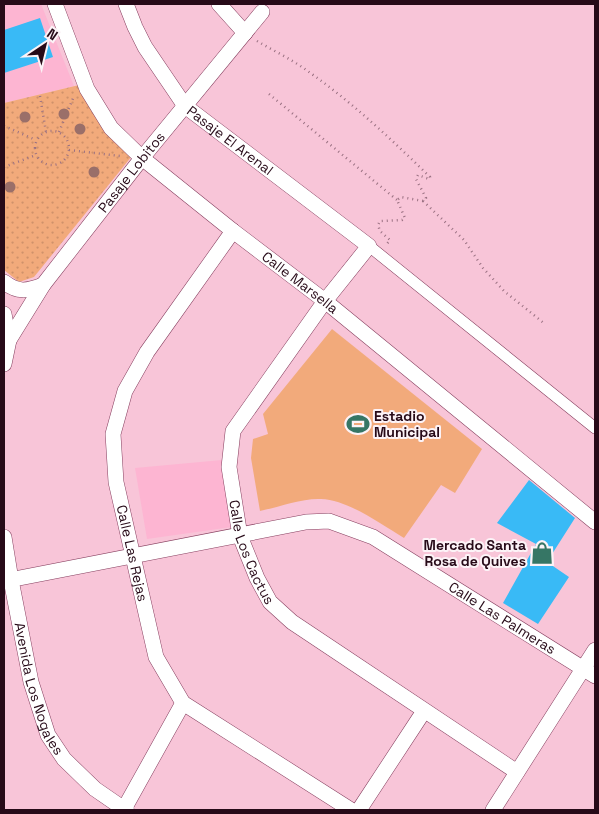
<svg xmlns="http://www.w3.org/2000/svg" width="599" height="814" viewBox="0 0 599 814" font-family="'Space Grotesk',sans-serif">
<style>
.built{fill:#fdb5d2}
.grass{fill:#f2aa7b}
.park{fill:url(#park-dots)}
.building{fill:#39baf6}
.lines{fill:none;stroke-linecap:round;stroke-linejoin:round}
.pedestrian-casing{stroke:#863f5f;stroke-width:12}
.minor-casing{stroke:#863f5f;stroke-width:16}
.tertiary-casing{stroke:#863f5f;stroke-width:19}
.path{stroke:#9a7182;stroke-width:2.5;stroke-dasharray:1 4;stroke-linecap:butt}
.pedestrian{stroke:#fff;stroke-width:11}
.minor{stroke:#fff;stroke-width:15}
.tertiary{stroke:#fff;stroke-width:18}
.tree{fill:#9a6f69}
.labels{text-anchor:middle;dominant-baseline:central;stroke-width:4;stroke-linejoin:round;paint-order:stroke}
.street-label{font-size:14px;fill:#270a18;stroke:#fcf3f7}
.poi-label{font-size:14px;font-weight:bold;fill:#270a18;stroke:#fcf3f7;text-anchor:start}
</style>
<defs>
<pattern id="park-dots" width="8" height="8" patternUnits="userSpaceOnUse" patternTransform="scale(1.25)"><rect width="8" height="8" fill="#f2aa7b"/><path d="M2 2h.1M6 6h.1" fill="none" stroke="#d0916a" stroke-width="1.8" stroke-linecap="round"/></pattern>
</defs>
<rect width="100%" height="100%" fill="#f8c5d8"/>
<path class="built" d="M4 4H41L74 86 4 103Z
M222 460 232 527 147 539 135 468Z"/>
<path class="grass" d="M332 329 482 449 455 493 441 485 404 538C381 524 348 500 321 499 302 498 279 507 260 511L251 458 253 439 268 434 263 414Z"/>
<path class="park" d="M79 85 103 128 114 142 132 156 34 277 19 282 4 270V103Z"/>
<path class="building" d="M40 18 53 57 4 73V30Z
M529 480 575 518 547 562 569 577 538 624 503 603 536 544 497 523Z"/>
<g class="lines">
<defs>
<path id="pedestrian" d="M369 246 595 428"/>
<g id="minor">
<path id="s1" d="M55 4 87 89 111 128 142 158 233 231 325 301 595 522"/>
<path id="s2" d="M126 4 135 27 145 47 185 106 369 246 325 301 233 431 229 467 240 536 257 578 270 602 292 622 517 772"/>
<path d="M219 4 245 33"/>
<path id="s3" d="M233 231 147 352 125 391 113 434 116 482 156 657 183 703 351 810"/>
<path d="M4 282C18 293 27 291 43 285"/>
<path d="M4 314 9 340 4 364"/>
<path id="s4" d="M9 340 43 285 142 158 262 12"/>
<path id="s5" d="M4 537 11 580 31 682 48 735 64 759 95 789 124 809 183 703"/>
<path id="s6" d="M4 581 306 522 329 521 373 537 595 676"/>
<path d="M359 810 424 711"/>
<path d="M493 810 595 650"/>
</g>
<path id="tertiary" d="M123 810 124 809 125 810"/>
</defs>
<use href="#pedestrian" class="pedestrian-casing"/>
<use href="#minor" class="minor-casing"/>
<use href="#tertiary" class="tertiary-casing"/>
<path class="path" d="M257 41C274 51 293 60 309 72 353 103 392 140 430 177L429 179 418 175 416 179 426 198 423 201 401 197 397 200 405 218 402 220 380 221 378 225 380 231 390 240 386 245
M269 94 397 200
M40 96 46 132
M4 126 36 140
M35 148a17 17 0 1 1 34 0a17 17 0 1 1-34 0Z
M59 132 74 96
M69 150 120 156
M4 167 36 155
M423 201 464 240 483 268 504 291 545 324"/>
<use href="#pedestrian" class="pedestrian"/>
<use href="#minor" class="minor"/>
<use href="#tertiary" class="tertiary"/>
</g>
<g class="tree">
<circle cx="64" cy="114" r="5.5"/>
<circle cx="25" cy="117" r="5.5"/>
<circle cx="80" cy="129" r="5.5"/>
<circle cx="94" cy="172" r="5.5"/>
<circle cx="10" cy="187" r="5.5"/>
</g>
<defs>
<symbol id="stadium-bare" viewBox="-9 -9 18 18"><path d="M0-5a6.5 5 0 1 0 0 10a6.5 5 0 1 0 0-10ZM-3.5-1.8h7v3.6h-7Z" fill="#367665" stroke="#fcf3f7" stroke-width="2.5" paint-order="stroke"/></symbol>
<symbol id="shop-bare" viewBox="-9 -9 18 18"><path d="M-5-2.5h2.3a2.7 3.5 0 0 1 5.4 0H5L5.5 6h-11ZM-1.5-2.5h3a1.5 2.3 0 0 0-3 0Z" fill="#367665" stroke="#fcf3f7" stroke-width="2.5" paint-order="stroke"/></symbol>
</defs>
<g fill-rule="evenodd">
<use href="#stadium-bare" x="342" y="408" width="32" height="32"/>
<use href="#shop-bare" x="526" y="537" width="32" height="32"/>
</g>
<g class="labels">
<g class="street-label">
<text stroke="none"><textPath href="#s2" startOffset="175">Pasaje El Arenal</textPath></text>
<text stroke="none"><textPath href="#s4" startOffset="208">Pasaje Lobitos</textPath></text>
<text stroke="none"><textPath href="#s1" startOffset="381">Calle Marsella</textPath></text>
<text stroke="none"><textPath href="#s2" startOffset="704">Calle Los Cactus</textPath></text>
<text stroke="none"><textPath href="#s3" startOffset="359">Calle Las Rejas</textPath></text>
<text stroke="none"><textPath href="#s6" startOffset="530">Calle Las Palmeras</textPath></text>
<text stroke="none"><textPath href="#s5" startOffset="156">Avenida Los Nogales</textPath></text>
</g>
<g class="poi-label">
<text x="374" y="416">Estadio<tspan x="374" dy="16">Municipal</tspan></text>
<text x="526" y="545" text-anchor="end">Mercado Santa<tspan x="526" dy="16">Rosa de Quives</tspan></text>
</g>
</g>
<rect width="599" height="814" fill="none" stroke="#270a18" stroke-width="10"/>
<g transform="translate(45 45) rotate(35)" stroke="#fcf3f7" stroke-width="4" paint-order="stroke">
<path d="M0-4L9 19L0 12L-9 19Z" fill="#270a18"/>
<text y="-8" font-size="14" font-weight="bold" text-anchor="middle" fill="#270a18">N</text>
</g>
</svg>
